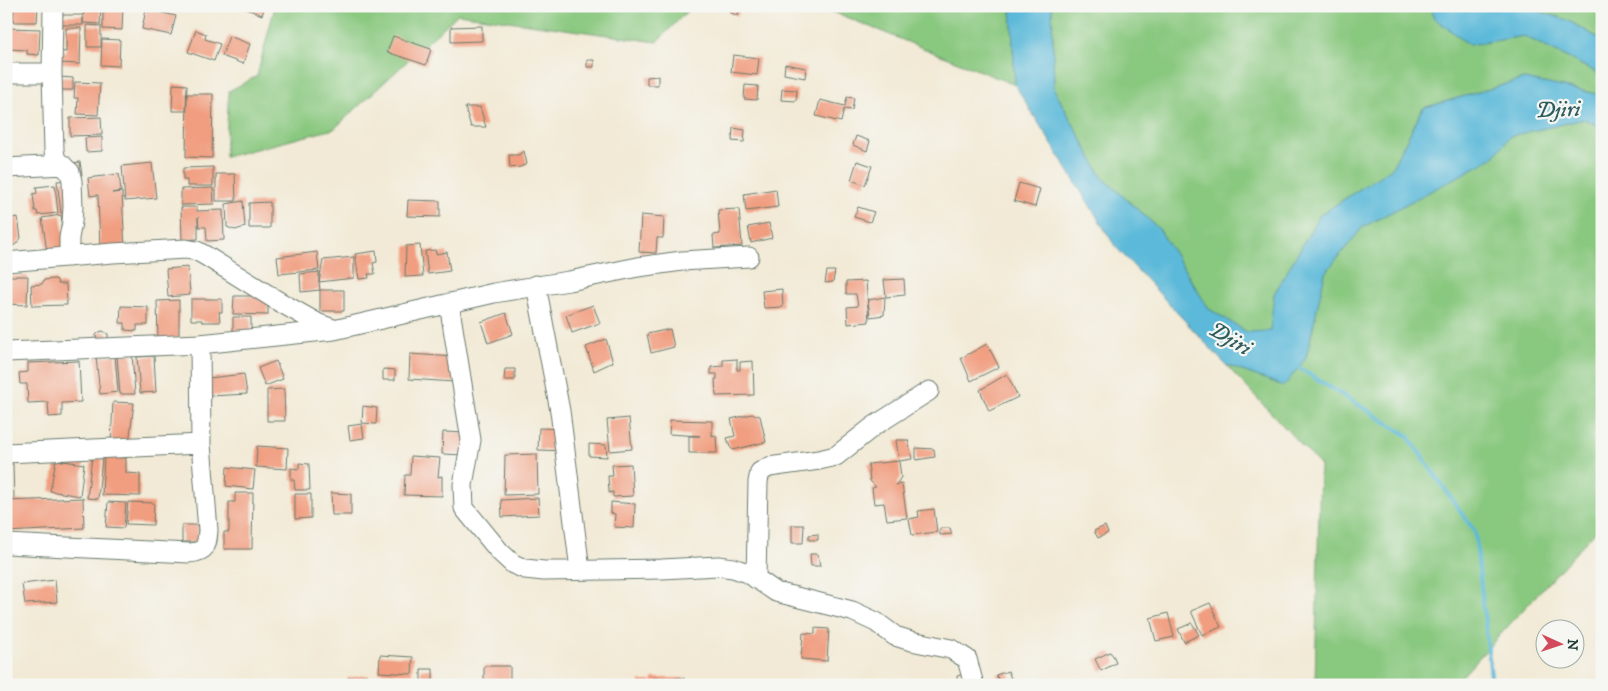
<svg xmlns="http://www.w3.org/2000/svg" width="1608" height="691" viewBox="0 0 1608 691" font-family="'IM FELL DW Pica',serif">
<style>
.green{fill:#89c87f;stroke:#54825a}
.water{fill:#5bb9d9;stroke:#3d7b86}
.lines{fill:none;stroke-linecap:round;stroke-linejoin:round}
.stream{stroke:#5bb9d9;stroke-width:4}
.building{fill:#f19d7f}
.minor-casing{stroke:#697a6d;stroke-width:21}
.minor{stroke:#fff;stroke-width:19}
.labels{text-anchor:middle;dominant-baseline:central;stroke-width:4.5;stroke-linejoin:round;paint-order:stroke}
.water-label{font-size:22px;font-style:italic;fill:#2e5c5d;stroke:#f6f6f2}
</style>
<rect width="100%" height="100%" fill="#f6f6f2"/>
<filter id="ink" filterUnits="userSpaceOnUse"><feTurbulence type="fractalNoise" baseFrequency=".02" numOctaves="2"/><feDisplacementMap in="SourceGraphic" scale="10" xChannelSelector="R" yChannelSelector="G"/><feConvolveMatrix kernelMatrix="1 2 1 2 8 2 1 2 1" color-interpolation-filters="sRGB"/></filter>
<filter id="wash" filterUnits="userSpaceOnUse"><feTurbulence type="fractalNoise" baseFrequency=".0096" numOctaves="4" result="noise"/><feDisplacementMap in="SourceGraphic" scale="20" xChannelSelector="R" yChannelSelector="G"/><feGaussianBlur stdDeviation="1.12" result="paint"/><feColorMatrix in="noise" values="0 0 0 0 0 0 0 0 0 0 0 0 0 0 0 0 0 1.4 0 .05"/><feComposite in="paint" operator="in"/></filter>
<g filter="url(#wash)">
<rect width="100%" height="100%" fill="#f2ead6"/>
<path class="green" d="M275 6H692L657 42 458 14 334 129 225 157 229 91 257 76Z
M818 6H1011L1015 85Z
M1052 6H1430L1433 17 1469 45 1524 36 1602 75V95L1524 79 1423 108 1392 168 1320 215 1274 294 1271 331 1247 332 1209 309 1159 229 1102 177 1054 89Z
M1523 6H1602V40L1567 20Z
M1585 119 1602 128V524L1454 685H1315L1320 465 1226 365 1284 386 1306 358 1325 273 1363 227 1492 158 1510 136Z"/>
<path class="water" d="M1011 6H1052L1054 89 1102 177 1159 229 1209 309 1247 332 1270 331 1274 294 1320 215 1392 168 1423 108 1524 79 1602 95V128L1585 119 1510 136 1493 158 1363 227 1325 273 1306 358 1284 386 1226 365 1115 246 1015 85Z
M1430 6H1523L1567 20 1602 40V75L1524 36 1469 45 1433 17Z"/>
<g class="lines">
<path class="stream" d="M1296 366 1407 435 1475 532 1492 685"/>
</g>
<g id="blocks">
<path class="building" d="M14 6H38L37 22H13Z
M84 6H101L100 24 83 23Z
M103 6H123L122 30 103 29Z
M239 6H265L262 15Z
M730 6H740L738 16 729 12Z
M146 9 176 16 171 35 142 29Z
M62 15H83V25H62Z
M87 25 101 26V47H87Z
M482 26V41L451 42V27Z
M8 28 40 29 39 55 27 54V50L7 49Z
M66 28H81L80 64 59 63V51L66 52Z
M196 30 206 34 205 39 220 44 214 61 188 52Z
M229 36 250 44 243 64 222 56Z
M393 36 431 49 426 65 387 52Z
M102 39 120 40 119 66 101 65Z
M733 55 759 58 757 75 731 72Z
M6 58H10V64H6Z
M587 60H594V67H587Z
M785 64 806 68 805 78 784 74Z
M658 76V85H647V77Z
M60 77 73 78V90H60Z
M75 82 100 83 98 115 77 114 78 98H74Z
M173 84 187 85 186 111H172Z
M745 85 758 86 757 100 744 99Z
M782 89 797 90 796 101 781 100Z
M187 94H213L212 158 186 157Z
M847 97 854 98 852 110 844 109 841 122 816 116 820 100 845 106Z
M465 107H480L486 127H471Z
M101 117 102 135 70 136V118Z
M733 128 745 130 744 142 732 141Z
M856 136 870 141 867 151 853 145Z
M102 137V151L86 152 85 138Z
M524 151 527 164 520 167 510 168 509 155H518Z
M857 161 872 166 865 185 851 180Z
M80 162 82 175 74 177 72 163Z
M152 163 156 198 125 201 122 166Z
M213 167V186H187V180H183V168Z
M119 174 121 191 112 193 122 192 125 250 100 249 98 195 90 196 88 178Z
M216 174H235L236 201H216Z
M67 180 71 212 61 213 57 181Z
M1019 183 1040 189 1035 207 1014 201Z
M55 185 58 213 38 215 37 211H35L33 194 37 193 36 187Z
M213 188 214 204 181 205V189Z
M776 189 778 207 746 211 744 194Z
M6 196H11L12 212 6 213Z
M408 200 440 201V217L407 216Z
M243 201 245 227 235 230 227 227 226 204Z
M270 202V228H249V203Z
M181 207H197V211L223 210 224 240 207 241 206 227H199L198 217V239L182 240Z
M858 207 874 212 870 222 854 217Z
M739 209 742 246 714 248 713 235 720 234 718 210Z
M61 215 66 249 47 252 42 218Z
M641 215 664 217 663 238H657L656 253 639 252Z
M18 217 21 238 15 245 6 246V219Z
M769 223 772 238 751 243 748 227Z
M420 245 423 276 405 277 406 246Z
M435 250 436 254 447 252 450 271 428 274 425 251Z
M376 251 377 262 373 263 375 274H368L369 278 359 279 355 254Z
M317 252 319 270 279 274 277 257Z
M354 257V278L319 282 320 290 301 292 300 274 319 272V282L323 260Z
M188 267 190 295 168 297 166 269Z
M827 271H835L833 282 825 283Z
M6 276H28L27 305 6 304Z
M54 279 57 280 58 284H66L67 305 32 306 31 285 42 284 44 280Z
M904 279 905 295 886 297 884 280Z
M866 281 869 322 848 324 847 307 858 306 856 294H846V282Z
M782 289 783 307 764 308 762 291Z
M320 290H344V311H320Z
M234 296H268V315L233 314Z
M885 297 884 315 870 317 868 300Z
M191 299H222V312H219L220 322H202V320H191Z
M179 300V338L158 339 157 301Z
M593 305 600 323 572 333 566 315Z
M121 306 148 307V325H137V331L125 330V323H120Z
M506 313 513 334 488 343 481 322Z
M233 317H251V335H233Z
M670 329 674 347 651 353 647 334Z
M103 331 108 334V340L97 341 96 335 99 332Z
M606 339 613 362 594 371 586 347Z
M987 344 999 367 971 381 961 358Z
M132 354 135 394H120L117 355Z
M410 354 456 357 454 382 409 379Z
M115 355 118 392 100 394 96 357Z
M154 356 156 392 140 393 137 357Z
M737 359V370H740V362L753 361 754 395 716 396 715 379H717V374H711V367L723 366V360Z
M79 361 81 402 62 403V416L49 417 48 402 28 403 27 384H20L19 373 28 372V363Z
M276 361 283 379 265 386 258 368Z
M383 369 395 370V380H383Z
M505 369H515V380H504Z
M244 374 247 394 211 396 209 378Z
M1007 374 1018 397 989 411 980 390Z
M284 389 285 421H267V390Z
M113 402 134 403 129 443 111 442Z
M363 406 377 408 376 424 362 423Z
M752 414 760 416 766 442 733 450 730 447 727 438 735 436 731 419Z
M629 418 632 449 610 451 607 420Z
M670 420 712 421V436L716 435 717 453H689V436H700L669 434Z
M362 424 364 438 350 440 348 426Z
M539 428 568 429V451L538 450Z
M443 432 467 433 466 455 442 454Z
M896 440H908L912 459 899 461 901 477 896 485 902 484 907 518 887 520 884 503 874 504 872 488 876 487 870 481 868 464 899 461Z
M589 444 606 445 607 457 589 456Z
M257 446 288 448 287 469 256 467Z
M916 448 934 449 935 457 916 460Z
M537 454 538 494 504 495 505 455Z
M411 456 440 458 438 477 442 476V496L404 495 405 475H410Z
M92 457 102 458 98 499 87 498Z
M104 457 126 458V473L140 474V496L102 495Z
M56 460 84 464 80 496 50 491Z
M299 463 309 464 310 490H295L294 480H291V468L299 469Z
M6 464H13L14 499H6Z
M631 464 633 496 613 497V492L609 493 608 476H613L612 465Z
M227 467 255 470 253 489 226 486Z
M235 493H253L252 549H224V532H229V502H235Z
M331 493 351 494V515H332Z
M295 494H311V518L295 519Z
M83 498 84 528 6 532V501Z
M538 498 539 515 502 517 501 500Z
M108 502 126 503 124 528 106 527Z
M128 502 154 503 153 525 126 524Z
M611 502 635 504 634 528 614 527 615 514 611 513Z
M934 509 937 532 912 535 909 519 919 517 918 511Z
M182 525H198V542H182Z
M792 525H804L803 543H792Z
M1105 526 1108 533 1098 538 1094 531Z
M940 528H950L952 534 940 535Z
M818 534V540H809V535Z
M810 554H818L820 566H811Z
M55 580 57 602 25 604 22 584Z
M1210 603 1221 627 1202 635 1191 611Z
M1168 613 1174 637 1156 641 1150 618Z
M1192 623 1199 635 1184 642 1178 629Z
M815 628 829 629 827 661 801 659 803 633 815 634Z
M1110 652 1114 657 1116 663 1101 671 1095 659Z
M380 655 413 657 412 674 379 672Z
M484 666H510V685H484Z
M421 669H433V685H421Z
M1008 671 1011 678 1000 682 996 675Z
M964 674 967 685H958L957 676Z
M367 675 369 685H349L348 678Z
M652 678H684V685H652Z
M640 681H651V685H640Z"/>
</g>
</g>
<g filter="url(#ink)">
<use href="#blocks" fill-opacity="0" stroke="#697a6d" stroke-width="1"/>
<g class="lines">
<defs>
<path id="minor" d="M53 6 52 73 54 151 56 160 70 172 72 181 73 207 72 222 69 238V257
M6 73H52
M6 168 63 165
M6 262 113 253 186 249 197 251 206 256 278 301 319 324 333 329
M536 285 560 411 580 570
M449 303 471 440 463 485 464 508 500 552 513 564 525 569 544 571 662 569 718 566 733 568 748 573 776 592 852 611 876 622 895 636 911 641 951 649 967 659 974 685
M6 352 200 344 334 330 494 293 569 281 638 267 682 261 749 257
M6 453 201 444
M6 544 189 553C206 552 207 546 208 530L201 444 200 344
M756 579 758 482 760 472 769 467 819 460 836 456 874 426 929 391"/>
</defs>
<use href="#minor" class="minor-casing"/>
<use href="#minor" class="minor"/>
</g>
</g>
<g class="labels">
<g class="water-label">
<text transform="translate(1558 110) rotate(-2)">Djiri</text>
<text transform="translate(1230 339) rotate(31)">Djiri</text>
</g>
</g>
<rect width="1608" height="691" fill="none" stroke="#f6f6f2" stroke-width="25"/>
<g transform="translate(1560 644) rotate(93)"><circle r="24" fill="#f6f6f2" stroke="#a0aca6"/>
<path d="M0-4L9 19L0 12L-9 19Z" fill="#d1495b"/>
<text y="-8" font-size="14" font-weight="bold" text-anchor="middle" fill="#1f3d34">N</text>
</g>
</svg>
